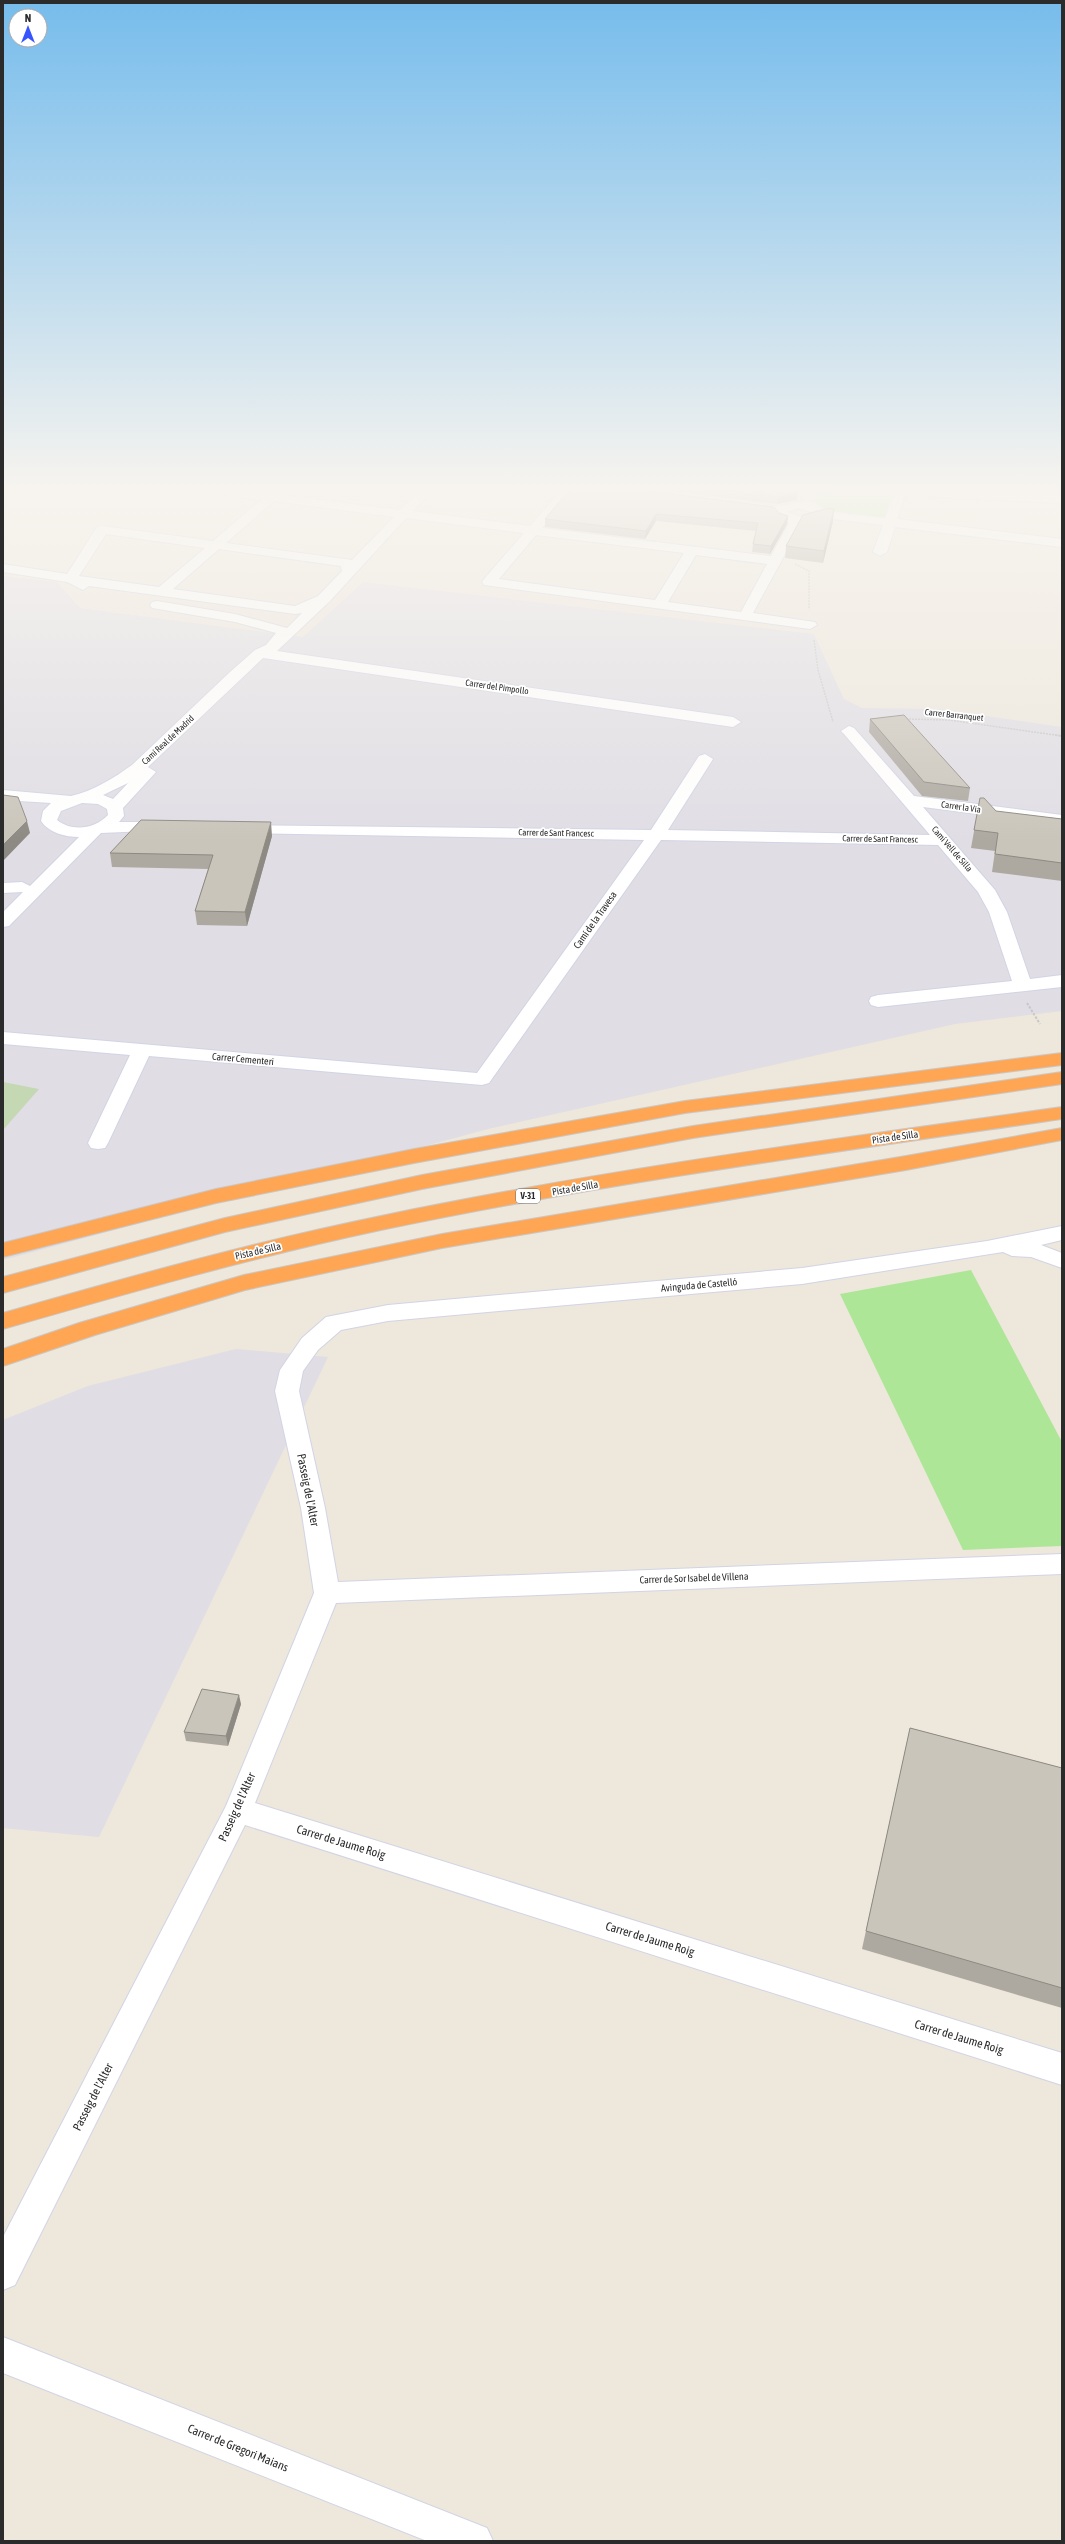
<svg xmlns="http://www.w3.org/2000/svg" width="1065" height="2544" viewBox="0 0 1065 2544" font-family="'Asap Condensed',sans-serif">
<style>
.industrial{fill:#e0dde5}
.green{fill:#aee697}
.cemetery{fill:#c3d8b3}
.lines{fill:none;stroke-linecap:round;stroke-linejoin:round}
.minor-casing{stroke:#d1d4e4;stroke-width:2}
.highway-casing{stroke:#c8c8c8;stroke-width:2}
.path-far1{stroke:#c8c8c8;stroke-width:1.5;stroke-dasharray:2 1;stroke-linecap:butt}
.path{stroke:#c8c8c8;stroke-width:2;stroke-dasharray:2.5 1.5;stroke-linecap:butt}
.minor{fill:#fff;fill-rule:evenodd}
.highway{fill:#ffa655;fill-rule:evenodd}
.wall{fill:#ada9a1}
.shaded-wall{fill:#8d8a83}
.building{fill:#c9c5bb;stroke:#8d8a83}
.labels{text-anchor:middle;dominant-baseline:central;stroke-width:3.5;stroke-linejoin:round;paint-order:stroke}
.far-street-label{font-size:9px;fill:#2b2b2b;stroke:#fff}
.shield{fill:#fff;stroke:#6b6b6b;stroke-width:1}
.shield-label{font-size:9px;font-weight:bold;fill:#2b2b2b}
.street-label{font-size:10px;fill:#2b2b2b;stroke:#fff}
.near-street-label{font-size:12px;fill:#2b2b2b;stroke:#fff}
</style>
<rect width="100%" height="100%" fill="#ede7dc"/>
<path class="industrial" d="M3 576 57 582 80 608 303 637 363 582 814 634 844 699 862 708 938 709 1062 727V1011L955 1024 488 1129 3 1260Z
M236 1349 328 1357 99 1837 3 1828V1420L88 1386Z"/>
<path class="green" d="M814 489 894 493 884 519 830 513 815 501Z
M971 1270 1062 1442V1546L963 1550 840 1294Z"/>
<path class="cemetery" d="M3 1082 39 1089 3 1130Z"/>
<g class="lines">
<defs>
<path id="minor" d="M423 486H436L413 511 530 526 565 486H577L542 528 771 556 789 523 779 519 774 513 743 509 741 506 743 503C753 501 764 505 774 506 791 507 810 492 825 511L885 518 893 494 807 490 801 486H908L1062 495V503L905 495 897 519 1062 539V547L895 527 887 552 880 556 873 552 883 525 824 518 816 522 801 525 753 613 815 622 817 625 810 629 484 585 482 582 484 579 524 533 406 518 330 601 277 651 733 717 741 722 733 727 263 658 148 767 156 772 123 808 124 816 119 822H166L172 824 174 827 172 830 101 833 9 926 3 927V912L23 892 3 893V883L22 882 30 886 79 837C65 837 49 833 41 821L43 811 51 803 3 800V790L71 796C93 791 114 778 132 765L230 672 255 650 266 645 276 633 235 622 152 608 150 605 152 602 157 601 235 614 287 628 302 613 295 614 89 586 83 590 67 582 3 572V564L67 574 97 527 102 526 213 541 261 500 217 494 215 491 221 487 268 493 278 487 284 491 281 495 400 510ZM274 501 394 517 352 560 226 543ZM799 508 814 513 801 517 787 512ZM106 534 205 548 159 587 79 576ZM536 535 684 553 655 600 499 579ZM219 549 341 566 342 571 318 596 295 606 173 589ZM696 555 767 564 741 612 668 602ZM130 781 113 799 103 795 128 783ZM82 803 98 804 107 809 108 815C95 829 72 832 57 820L61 811Z
M849 726 854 728 914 796 1062 815V825L923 807 995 890 1007 912 1030 979 1062 975V987L878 1007 871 1005 869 1001 871 997 878 995 1012 981 989 912 978 892 938 845 661 840 489 1083 482 1085 149 1056 108 1143 105 1148 98 1149 91 1148 88 1143 130 1055 3 1044V1032L477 1073 644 840 242 833 234 828 236 825 651 830 699 756 705 754 713 759 668 830 930 835 844 734 841 731Z
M1062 1226V1240L1041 1245 1062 1253V1268L1031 1257 1012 1256 1003 1252 802 1284 388 1321 341 1330 318 1350 303 1371 299 1391 325 1508 338 1582 1062 1554V1574L336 1603 255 1803 1062 2053V2085L245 1825 15 2285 3 2290V2237L226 1806 314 1593 301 1508 275 1391 280 1370 302 1338 326 1317 388 1305 802 1268 987 1241Z
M3 2337 487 2528 493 2541H427L3 2373Z"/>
<path id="highway" d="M1062 1053V1065L685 1113 414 1163 216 1203 3 1257V1243L216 1189 414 1149 685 1101Z
M1062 1072V1084L693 1138 422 1189 225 1232 3 1293V1277L225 1218 422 1175 693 1126Z
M1062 1107V1119C835 1152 606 1183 381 1230 254 1257 128 1293 3 1329V1313C128 1277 254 1242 381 1216 606 1169 835 1139 1062 1107Z
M1062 1128V1140L906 1170 442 1248 245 1290 95 1335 3 1366V1349L79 1323 244 1275 442 1234 906 1156Z"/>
</defs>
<use href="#minor" class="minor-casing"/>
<use href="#highway" class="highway-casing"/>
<path class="path-far1" d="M795 564 809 571V609
M814 640 818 670 833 722
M906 719 949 720 1062 736"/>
<path class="path" d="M1055 735 1062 736
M1027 1003 1040 1024"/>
<use href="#minor" class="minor"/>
<use href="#highway" class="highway"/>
</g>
<path class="wall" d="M573 486 779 513 788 516 787 524 770 554 752 552 753 544 756 531 656 521 645 539 545 527V519Z
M632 486H797V500L777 504Z
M833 521 823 563 785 558 786 546Z
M870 719 970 788 968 801 922 796 869 732Z
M980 798 996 811 1062 819V881L992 872 995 851 971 848Z
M272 836 247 926 197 925 195 911 208 869 112 867 110 853Z
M241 1704 228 1746 186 1741 184 1732Z
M910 1728 1062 1768V2008L862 1949Z"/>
<path class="shaded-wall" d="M798 492 797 500 777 504 778 497Z
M834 509 833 521 823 563 824 551Z
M656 514V521L645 539 646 531Z
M788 516 787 524 770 554 771 546Z
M27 821 30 833 3 861V845Z
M271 822 272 836 247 926 245 912Z
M239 1695 241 1704 228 1746 226 1736Z"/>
<path class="building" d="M573 486H609L774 507 779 513 788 516 771 546 753 544 758 523 656 514 646 531 545 519Z
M692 486H797L798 492 778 497Z
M828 508 834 509 824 551 786 546 803 515Z
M904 715 970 788 924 782 870 719Z
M3 795 18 797 27 821 3 845Z
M980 798H984L996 811 1062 819V863L995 854 998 833 974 830Z
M141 820 271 822 245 912 195 911 213 855 110 853Z
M202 1689 239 1695 226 1736 184 1732Z
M910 1728 1062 1768V1988L866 1931Z"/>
<linearGradient id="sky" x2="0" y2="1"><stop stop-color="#76bcec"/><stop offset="0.58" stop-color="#f7f4ef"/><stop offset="1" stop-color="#f7f4ef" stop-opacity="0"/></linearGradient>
<rect width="1065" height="842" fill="url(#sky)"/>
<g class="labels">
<g class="far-street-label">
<text transform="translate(497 687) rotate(8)">Carrer del Pimpollo</text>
<text transform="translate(954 715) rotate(6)">Carrer Barranquet</text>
<text transform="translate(168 740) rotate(-43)">Camí Real de Madrid</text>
<text transform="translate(961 807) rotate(8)">Carrer la Via</text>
<text transform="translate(556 833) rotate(1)">Carrer de Sant Francesc</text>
<text transform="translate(880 839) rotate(1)">Carrer de Sant Francesc</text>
<text transform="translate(952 849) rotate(49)">Camí Vell de Silla</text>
</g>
<rect class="shield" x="516" y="1189" width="24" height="14" rx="3"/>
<g class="shield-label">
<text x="528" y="1196">V-31</text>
</g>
<g class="street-label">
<text transform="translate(595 920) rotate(-55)">Camí de la Travesa</text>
<text transform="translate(243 1059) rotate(5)">Carrer Cementeri</text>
<text transform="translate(895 1137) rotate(-8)">Pista de Silla</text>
<text transform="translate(575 1188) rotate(-10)">Pista de Silla</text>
<text transform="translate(258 1251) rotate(-13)">Pista de Silla</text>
<text transform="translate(699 1285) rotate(-5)">Avinguda de Castelló</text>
<text transform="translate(694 1578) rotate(-2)">Carrer de Sor Isabel de Villena</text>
</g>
<g class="near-street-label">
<text transform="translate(308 1490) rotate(79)">Passeig de l'Alter</text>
<text transform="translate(237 1807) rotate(-66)">Passeig de l'Alter</text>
<text transform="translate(341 1842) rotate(17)">Carrer de Jaume Roig</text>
<text transform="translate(650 1939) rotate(17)">Carrer de Jaume Roig</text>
<text transform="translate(959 2037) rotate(17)">Carrer de Jaume Roig</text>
<text transform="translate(93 2097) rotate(-63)">Passeig de l'Alter</text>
<text transform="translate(238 2448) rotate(22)">Carrer de Gregori Maians</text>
</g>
</g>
<rect width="1065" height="2544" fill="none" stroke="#2b2b2b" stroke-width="8"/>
<g transform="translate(28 28)"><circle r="19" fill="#ffffff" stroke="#aaaaaa"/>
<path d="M0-3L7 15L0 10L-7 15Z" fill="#3754ff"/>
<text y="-6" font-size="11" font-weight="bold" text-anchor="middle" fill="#2b2b2b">N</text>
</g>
</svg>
